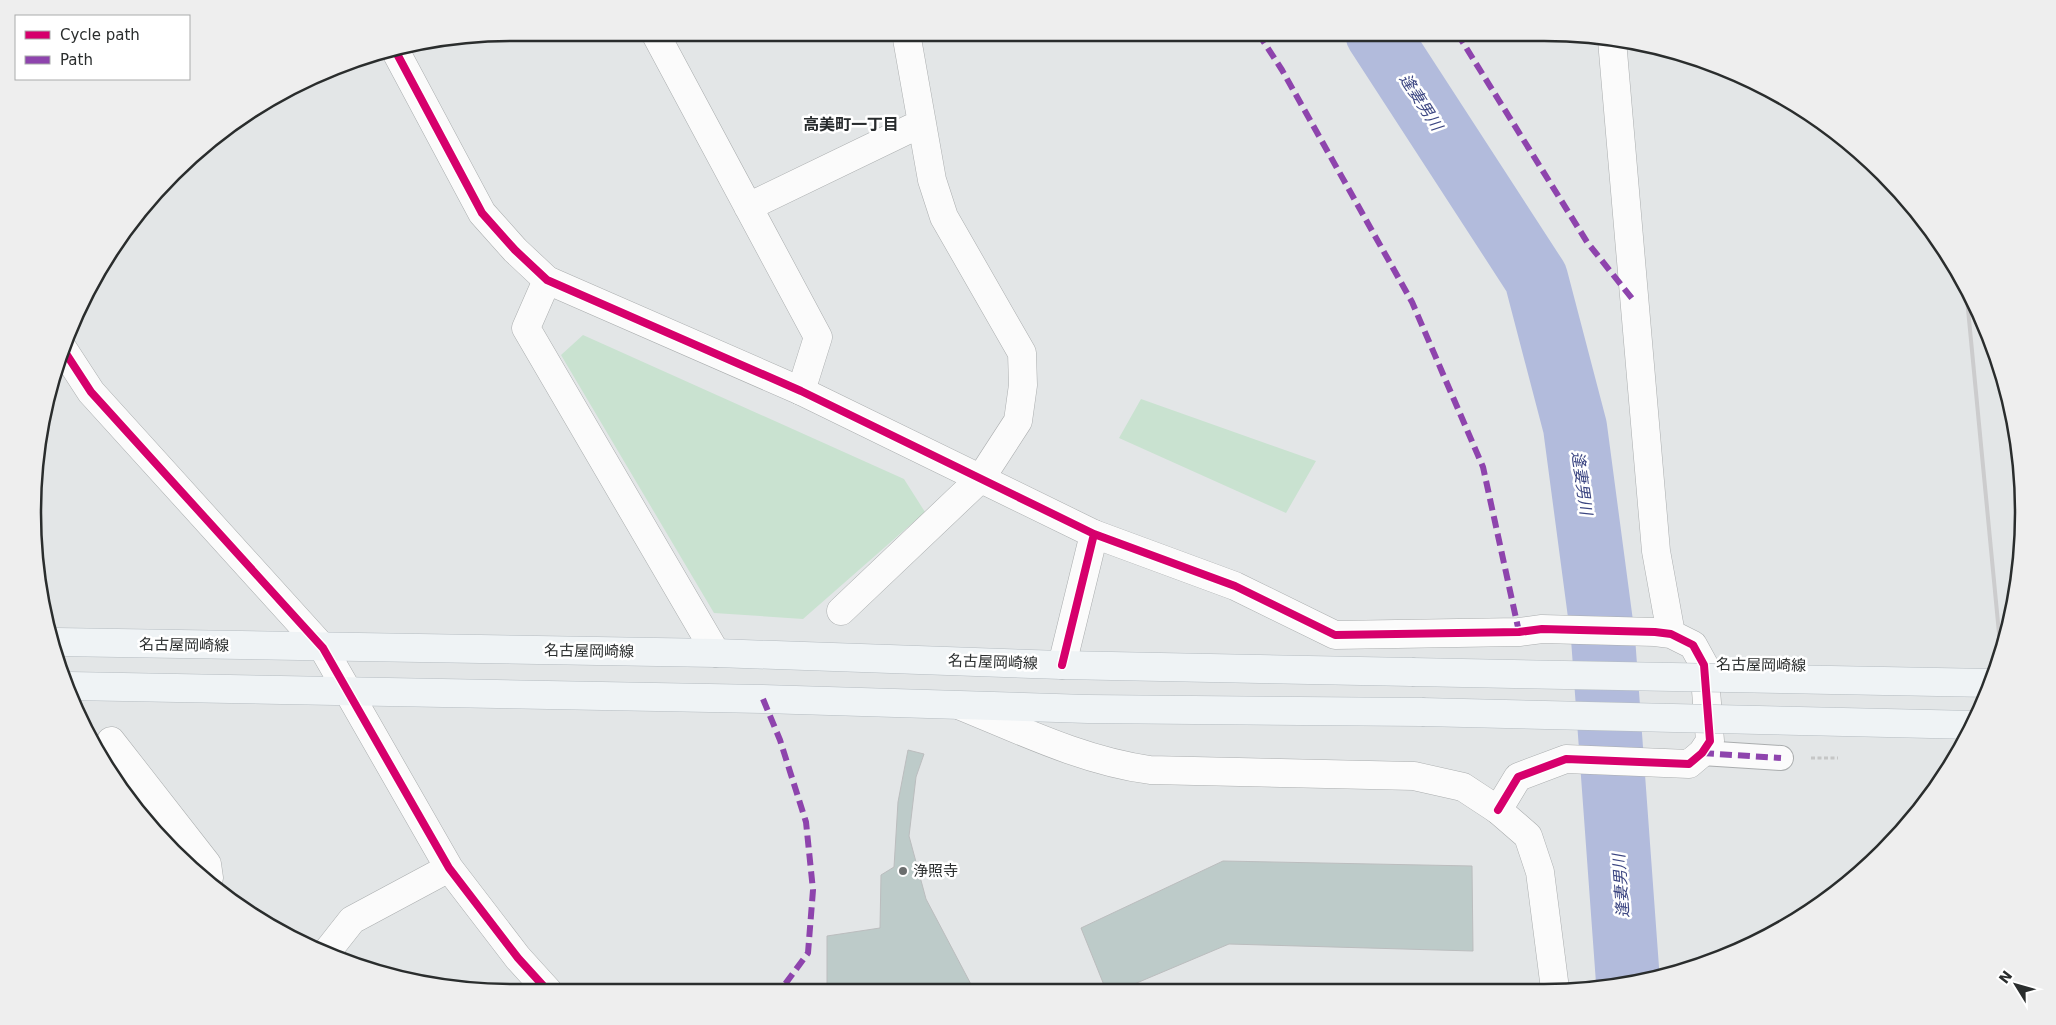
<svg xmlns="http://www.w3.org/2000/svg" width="2056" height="1025" viewBox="0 0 2056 1025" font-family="'DejaVu Sans','Noto Sans JP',sans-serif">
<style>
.green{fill:#c9e2d0}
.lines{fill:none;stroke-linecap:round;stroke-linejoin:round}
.river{stroke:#b2bbdc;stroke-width:64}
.building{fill:#bdcbc9;stroke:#bbbdbe}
.pedestrian-casing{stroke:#aaadae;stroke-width:26}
.minor-casing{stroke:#aaadae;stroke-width:29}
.tertiary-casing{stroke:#aaadae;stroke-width:29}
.primary-casing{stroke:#b5bcc1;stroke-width:29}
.path{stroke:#c5c6c6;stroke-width:3;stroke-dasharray:4 2.5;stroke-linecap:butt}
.pedestrian{stroke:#fbfbfb;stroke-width:24}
.minor{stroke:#fbfbfb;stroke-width:28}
.tertiary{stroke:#fbfbfb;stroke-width:28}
.primary{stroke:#eff3f5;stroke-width:28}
.rail{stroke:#cccccd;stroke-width:4}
.primary-bridge-casing{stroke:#b5bcc1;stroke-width:29;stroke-linecap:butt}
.primary-bridge{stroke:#eff3f5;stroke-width:28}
.quiet{stroke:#8e44ad;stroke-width:6;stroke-dasharray:12 6;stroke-linecap:butt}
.cycleway-casing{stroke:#fff;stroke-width:11}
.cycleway{stroke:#d6006c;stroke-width:8}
.poi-dot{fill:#6b6e6e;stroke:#fff;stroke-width:2}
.labels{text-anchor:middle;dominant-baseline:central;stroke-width:5;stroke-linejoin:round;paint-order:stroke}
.street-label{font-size:15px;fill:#2a2d2d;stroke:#fff}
.poi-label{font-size:15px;fill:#2a2d2d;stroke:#fff;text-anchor:start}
.water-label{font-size:16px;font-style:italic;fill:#3c4682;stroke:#fff}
.neighbourhood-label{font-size:16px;font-weight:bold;fill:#272b2d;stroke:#fff}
.rim{fill:none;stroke:#2a2d2d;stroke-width:2.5}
</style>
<rect width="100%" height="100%" fill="#e3e6e7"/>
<path class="green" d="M583 335 904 479 925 512 803 619 714 613 561 355Z
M1141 399 1316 461 1286 513 1119 438Z"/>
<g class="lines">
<path class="river" d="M1377 33 1536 278 1575 427 1603 638 1628 982"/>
</g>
<path class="building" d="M908 750 924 754 916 777 909 836 926 899 974 990 827 991V936L880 928 881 875 894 867 898 802Z
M1223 861 1472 866 1473 951 1229 944 1120 990H1106L1081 928Z"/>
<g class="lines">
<defs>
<path id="pedestrian" d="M1702 753 1781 758"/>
<path id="minor" d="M655 33 818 337 801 391
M1612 40 1656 551 1671 634
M748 207 922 123
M547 280 526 328 716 653
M63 349 91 392 323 648 449 868 518 958 548 991
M1094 534 1235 586 1335 635 1519 632 1542 629 1655 632 1671 634 1693 645 1704 665 1710 741 1702 753 1689 764 1566 759 1518 777 1498 810
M841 611 981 478 1018 421 1023 385 1022 353 944 217 932 180 906 33
M111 741 207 864 209 878
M326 953 352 920 449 868"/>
<path id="tertiary" d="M396 52 482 213 515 250 547 280 801 391 1094 534 1062 665
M961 706C1022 731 1084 761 1150 770L1414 776 1463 787 1498 810 1528 836 1540 872 1555 989"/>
<path id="primary" d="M57 642 716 653 1062 665 1412 672
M70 686 763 699 1088 709 1422 712"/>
</defs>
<use href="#pedestrian" class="pedestrian-casing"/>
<use href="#minor" class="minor-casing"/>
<use href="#tertiary" class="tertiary-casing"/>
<use href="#primary" class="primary-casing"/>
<path class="path" d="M1811 758H1838"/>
<use href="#pedestrian" class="pedestrian"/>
<use href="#minor" class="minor"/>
<use href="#tertiary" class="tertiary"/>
<use href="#primary" class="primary"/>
<path class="rail" d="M1966 288 2001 654"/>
<defs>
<path id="primary-bridge" d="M1412 672 1990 683
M1422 712 1974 725"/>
</defs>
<use href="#primary-bridge" class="primary-bridge-casing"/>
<use href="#primary-bridge" class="primary-bridge"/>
<path class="quiet" d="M1258 33 1282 70 1412 302 1483 467 1519 632
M1457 33 1587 242 1634 301
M763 699 780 740 806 822 813 890 808 953 780 991
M1702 753 1781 758"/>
<defs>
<path id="cycleway" d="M396 52 482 213 515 250 547 280 801 391 1094 534 1062 665
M63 349 91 392 323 648 449 868 518 958 548 991
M1094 534 1235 586 1335 635 1519 632 1542 629 1655 632 1671 634 1693 645 1704 665 1710 741 1702 753 1689 764 1566 759 1518 777 1498 810"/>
</defs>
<use href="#cycleway" class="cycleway-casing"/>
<use href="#cycleway" class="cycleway"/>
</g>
<circle class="poi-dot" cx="903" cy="871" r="5"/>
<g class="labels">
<g class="street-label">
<text transform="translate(184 645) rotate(1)">名古屋岡崎線</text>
<text transform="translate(589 651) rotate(1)">名古屋岡崎線</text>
<text transform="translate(993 662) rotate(2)">名古屋岡崎線</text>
<text transform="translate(1761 665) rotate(1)">名古屋岡崎線</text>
</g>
<g class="poi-label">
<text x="913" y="871">浄照寺</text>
</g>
<g class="water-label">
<text transform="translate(1421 102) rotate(57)">逢妻男川</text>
<text transform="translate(1582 483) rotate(82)">逢妻男川</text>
<text transform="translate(1621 886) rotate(-94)">逢妻男川</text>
</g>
<g class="neighbourhood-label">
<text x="851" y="124">高美町一丁目</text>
</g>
</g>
<path d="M0 0H2056V1025H0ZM512 41H1544A471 471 0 0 1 2015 512V513A471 471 0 0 1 1544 984H512A471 471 0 0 1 41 513V512A471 471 0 0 1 512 41Z" fill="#eee" fill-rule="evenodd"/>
<path class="rim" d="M512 41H1544A471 471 0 0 1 2015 512V513A471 471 0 0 1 1544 984H512A471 471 0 0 1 41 513V512A471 471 0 0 1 512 41Z"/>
<rect x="15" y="15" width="175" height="65" fill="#ffffff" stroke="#aaabab"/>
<rect x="25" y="31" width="25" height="8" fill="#d6006c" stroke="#aaabab"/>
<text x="60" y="40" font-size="15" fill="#2a2d2d">Cycle path</text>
<rect x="25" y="56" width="25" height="8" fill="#8e44ad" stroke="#aaabab"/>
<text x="60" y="65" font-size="15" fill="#2a2d2d">Path</text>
<g transform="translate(2016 985) rotate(307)" stroke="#ffffff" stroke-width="4" paint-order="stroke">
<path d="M0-4L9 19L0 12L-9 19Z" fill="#2a2d2d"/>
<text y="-8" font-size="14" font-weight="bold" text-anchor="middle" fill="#2a2d2d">N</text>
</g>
</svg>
